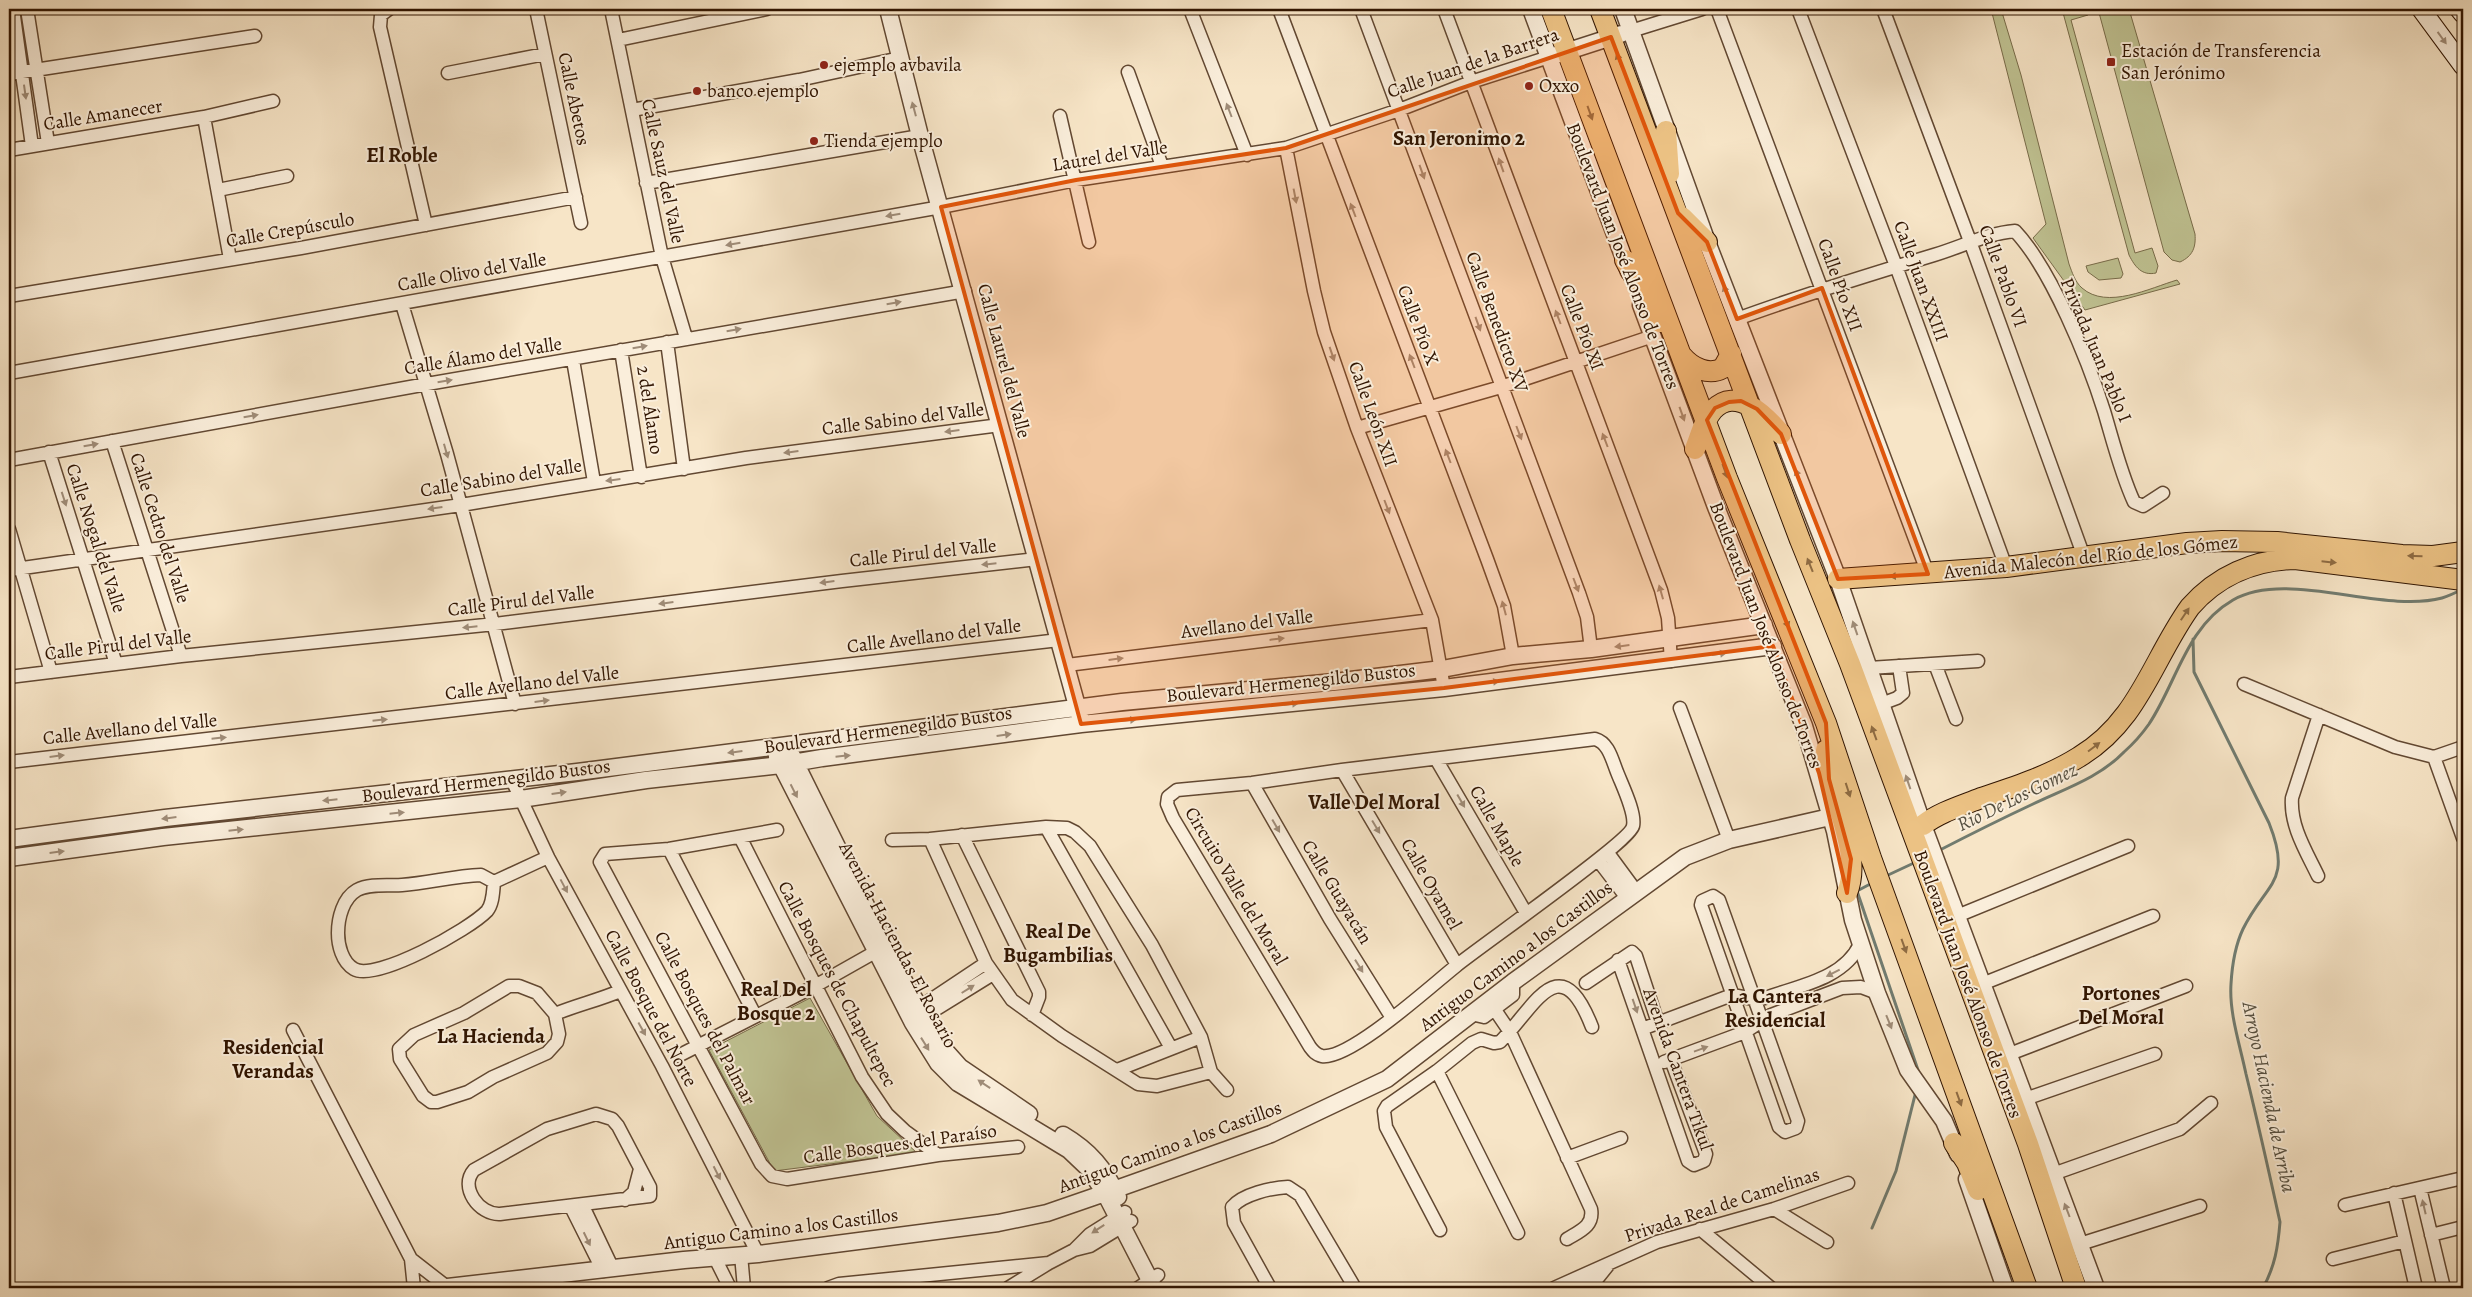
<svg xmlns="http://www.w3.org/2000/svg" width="2472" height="1297" viewBox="0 0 2472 1297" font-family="Alegreya,serif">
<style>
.green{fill:#c0c393;stroke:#786c4a}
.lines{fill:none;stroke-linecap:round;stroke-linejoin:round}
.stream{stroke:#717b6f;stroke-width:3}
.minor-casing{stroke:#624832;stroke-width:15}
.tertiary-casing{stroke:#624832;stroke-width:19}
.secondary-casing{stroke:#301400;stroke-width:20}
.primary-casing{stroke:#301400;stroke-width:22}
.minor{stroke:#faeedb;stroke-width:12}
.tertiary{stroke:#faeedb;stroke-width:16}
.secondary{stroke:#faeedb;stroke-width:18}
.primary{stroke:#ecc284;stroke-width:20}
.oneway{fill:#9f8c78}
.oneway2{fill:#8e6b42}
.marked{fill:#df560b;fill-opacity:0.2;stroke:#df560b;stroke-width:4;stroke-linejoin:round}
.poi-dot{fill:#8f2418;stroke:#faeedb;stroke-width:2}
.labels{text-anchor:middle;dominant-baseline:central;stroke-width:4;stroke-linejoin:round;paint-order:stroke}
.poi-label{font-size:19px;fill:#301400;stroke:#faeedb;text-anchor:start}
.street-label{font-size:19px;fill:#301400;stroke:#faeedb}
.water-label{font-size:20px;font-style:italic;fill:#565041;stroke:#faeedb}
.quarter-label{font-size:21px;font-weight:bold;fill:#301400;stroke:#faeedb}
</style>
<rect width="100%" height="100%" fill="#f7e5c7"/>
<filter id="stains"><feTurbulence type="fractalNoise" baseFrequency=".004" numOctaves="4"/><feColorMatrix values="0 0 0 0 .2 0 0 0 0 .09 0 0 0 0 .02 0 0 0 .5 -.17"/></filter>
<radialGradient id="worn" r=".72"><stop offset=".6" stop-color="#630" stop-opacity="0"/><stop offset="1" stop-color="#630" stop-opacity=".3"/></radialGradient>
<path class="green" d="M1991 9H2001L2021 75 2069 264C2072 272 2075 282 2082 288 2107 310 2150 288 2177 280L2180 284 2085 310 2033 238 2046 224Z
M2062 9H2084L2088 15 2071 20 2135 253 2152 248 2158 266 2156 273C2142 276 2135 267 2129 255Z
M2098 9H2129L2195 234C2196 247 2193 256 2180 262L2172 260 2164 252Z
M2118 258 2123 274 2121 278 2099 280 2088 272 2086 266Z
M810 998 877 1116 917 1153 774 1171 709 1050Z"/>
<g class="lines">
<path class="stream" d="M2193 639 2194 672 2269 823C2293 883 2266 882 2243 929 2235 946 2232 966 2231 984 2229 1013 2240 1045 2246 1074 2258 1123 2269 1172 2280 1222 2278 1247 2275 1266 2263 1288
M1938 851C1969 835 2001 819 2033 804 2064 789 2099 778 2124 752 2133 744 2142 734 2149 724 2177 682 2186 627 2233 600 2287 569 2382 614 2442 598 2449 596 2457 592 2463 589
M1886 876 1916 862
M1874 882 1857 891 1919 1073
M1872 1228 1896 1171 1916 1091"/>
<defs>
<path id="minor" d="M13 9 32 146
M27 9 48 143
M389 9 381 15 380 27 426 225
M536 9 581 223
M611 9 662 257 686 338
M1190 9 1247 155
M1279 9 1487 559 1504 606 1513 656
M1361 9 1579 593 1587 617 1591 649
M1444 9 1661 590 1668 618 1671 661
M1717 9 1928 574
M1798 9 1896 266 2006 567
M1883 9 1971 244 2084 557
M1631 31 1702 9
M618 40 767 9
M1128 72 1162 166
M448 73 545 54
M9 74 255 36
M632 110 799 80 900 58
M1060 116 1089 242
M204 117 230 259
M1286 148 1314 291 1324 332 1357 428 1432 620 1444 688
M9 150 204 117 273 101
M646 183 920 136
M218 190 287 176
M9 296 301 248 576 197
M402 304 447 454 515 704
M1737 319C1802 295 1868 275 1934 255 1961 247 1988 233 2015 231 2051 269 2088 360 2104 411 2113 441 2121 474 2134 502L2143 506 2163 493
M667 342 684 469
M621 350 641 477
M573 360 594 482
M9 373 941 207 1076 180 1286 148 1399 110 1471 82 1549 57
M1357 428 1501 387 1653 336
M112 441 181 656
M49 452 116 664
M9 460 427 384 965 291
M9 529 51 672
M9 570 461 505 746 458 1000 425
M1935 664 1956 719
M1067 665 1432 620
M1869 668 1978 661
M9 677 181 656 495 624 842 581 1037 559
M2244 684 2395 747 2434 757
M1881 704 1897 698 1903 693 1899 666
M1680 708 1729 840
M1595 739C1609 743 1612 760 1617 772 1622 785 1636 813 1633 826 1630 842 1479 947 1456 966 1432 985 1350 1060 1322 1056 1316 1055 1313 1051 1310 1047L1173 818 1167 804 1168 797 1177 790 1252 783 1342 770Z
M2434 757 2463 838
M2434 757 2463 747
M1436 759 1526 913
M9 762 1059 640
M1342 770 1457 965
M512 780 548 857 662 1066 758 1254
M1252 783 1330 919 1392 1018
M1046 827 1067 828 1075 832 1090 846 1152 945 1201 1037 1211 1072 1157 1086 1138 1084 1062 1036 1012 1000 986 963 930 839Z
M1046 827 1171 1048
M777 830 669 849 605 854 600 862 761 1164 772 1176 787 1179 938 1155 1018 1147
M962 835 1039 992V997L1032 1015
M740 837 862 1077 887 1114 905 1131 938 1155
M892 840 930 839
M669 849 755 1015
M1608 853 1636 891
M1598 860 1627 898
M481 875 494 882C493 892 493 904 487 911 470 929 376 982 354 969 342 962 338 945 338 933 338 918 343 898 357 890 370 883 389 886 402 885 429 883 454 876 481 875Z
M2318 876C2306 851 2290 826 2292 798L2319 715
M494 882 548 857
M1713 896 1719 900 1798 1121 1796 1128 1785 1132 1779 1127 1701 905 1702 901Z
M1957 916 2128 846
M1618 960 1688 1161 1694 1165 1704 1161 1706 1154 1671 1060
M1586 983 1632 952 1636 956 1658 1023
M1982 984 2153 916
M509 986H519L537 993 555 1014 559 1034 557 1042 547 1053 493 1077 468 1092 437 1102H431L423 1096 400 1059 399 1049 414 1035 464 1013Z
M1495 1010 1510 1032 1591 1209C1594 1226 1580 1231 1567 1239
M914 1011 986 963
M555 1014C577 1005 599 1000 620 991
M1471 1014 1484 1017 1513 995V982
M917 1021 993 974
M1642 1029 1732 995 1754 999 1765 998C1798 986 1844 979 1860 944
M293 1030 411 1259 414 1288
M2007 1055 2186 986
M678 1056 815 986 884 947
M1664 1062 1745 1032 1771 1015 1842 988 1861 987 1877 993
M1117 1070 1201 1037
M1437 1071 1518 1233
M1211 1072 1227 1090
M2025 1099 2155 1054
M596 1114 612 1119 618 1126 650 1187V1196L500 1214C479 1215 459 1187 474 1170L547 1129Z
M1567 1158 1621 1138
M2053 1174 2180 1129 2211 1103
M2420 1188 2444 1288
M2394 1193 2416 1288
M625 1200 634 1192 640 1169
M2345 1205 2463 1178
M583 1206 613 1269
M571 1207 603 1271
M1774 1209 1827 1242
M1700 1229 1771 1288
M1440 1230 1386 1127 1384 1111 1387 1106 1437 1071 1472 1043 1481 1039 1494 1043 1500 1042C1535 1007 1560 945 1592 1027
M2431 1235 2463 1227
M2080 1244 2200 1206
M1074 1250 1090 1234 1125 1212
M741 1255 744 1288
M715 1258 730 1288
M411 1259 447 1287
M2333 1259 2405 1241
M828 1288 839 1284 1049 1263
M1008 1288 1049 1263 1074 1250 1090 1246 1131 1221
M1138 1288 1158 1275
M1270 1288 1234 1223 1232 1207C1243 1194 1271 1188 1288 1187L1300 1195 1355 1288
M1554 1288 1657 1242 1774 1209 1848 1183
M1578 1288 1593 1284 1609 1264"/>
<path id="tertiary" d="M888 9 920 136 1080 717
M1531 9 1629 272
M1623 9 1707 242 1838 579 1924 828 2096 1288
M1556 55 1621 34
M1641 305 1716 507 1804 726 1835 831 1853 920 1877 993 1908 1070 1944 1121 1958 1154
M791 754 900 974 943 1048 960 1067 1029 1114
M777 757 913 1023 938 1063 958 1083 1069 1150 1089 1169 1105 1193 1154 1288
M9 839 165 818 577 772 1122 702 1334 682 1442 669 1513 656 1591 649 1764 625
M9 858 163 837 521 799 646 780 781 765 822 758 1081 724 1444 688 1773 646
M1063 1135C1090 1151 1105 1169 1118 1197
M1967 1179 2005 1288
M439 1288 684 1260 758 1254 998 1223 1047 1213 1105 1193 1271 1134 1387 1079 1513 982 1685 857 1729 840 1830 817"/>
<path id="secondary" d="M2421 9 2463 66
M2459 9 2463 14"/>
<path id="primary" d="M1551 9 1727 478 1826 723 1871 858 2027 1288
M1600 9 1800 540 1850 664 2028 1144 2076 1288
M1666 131 1669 174
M1682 217 1707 242
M1625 260 1659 322
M1682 356C1692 368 1709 376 1723 368L1731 354
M1695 449C1700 437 1704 420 1713 410 1736 385 1766 416 1781 434
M1838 579 2006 567 2187 543 2222 541 2277 542 2402 555 2433 556 2463 552
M1826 750C1828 795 1864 851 1847 893
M1923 825C1940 812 1961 806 1981 798 2014 787 2049 776 2079 757 2139 721 2152 660 2190 607 2217 576 2254 560 2295 559L2463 580
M1954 1143 1967 1163 1978 1190"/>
</defs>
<use href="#minor" class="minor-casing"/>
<use href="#tertiary" class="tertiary-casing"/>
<use href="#secondary" class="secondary-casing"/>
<use href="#primary" class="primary-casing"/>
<use href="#minor" class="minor"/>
<use href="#tertiary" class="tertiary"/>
<use href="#secondary" class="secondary"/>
<use href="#primary" class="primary"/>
</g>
<defs><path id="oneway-solid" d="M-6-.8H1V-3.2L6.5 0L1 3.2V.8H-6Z" transform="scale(1.25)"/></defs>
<g class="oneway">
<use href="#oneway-solid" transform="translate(2442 38) rotate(54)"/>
<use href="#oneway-solid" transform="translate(25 92) rotate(82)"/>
<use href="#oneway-solid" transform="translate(914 109) rotate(-105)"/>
<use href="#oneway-solid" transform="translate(1229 110) rotate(-111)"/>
<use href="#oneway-solid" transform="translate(1501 165) rotate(-110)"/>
<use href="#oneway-solid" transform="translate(1422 172) rotate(70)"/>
<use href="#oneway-solid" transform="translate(1295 196) rotate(79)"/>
<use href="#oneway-solid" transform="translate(1353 210) rotate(-111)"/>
<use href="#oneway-solid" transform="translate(893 215) rotate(170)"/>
<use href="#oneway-solid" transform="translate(733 244) rotate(170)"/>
<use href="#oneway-solid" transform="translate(1726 292) rotate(-111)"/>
<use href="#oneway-solid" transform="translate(894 303) rotate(-10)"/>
<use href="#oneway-solid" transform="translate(1558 317) rotate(-111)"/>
<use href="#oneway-solid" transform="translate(1478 324) rotate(70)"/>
<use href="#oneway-solid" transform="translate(734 330) rotate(-10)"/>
<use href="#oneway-solid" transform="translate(640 347) rotate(-10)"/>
<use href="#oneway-solid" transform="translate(1332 354) rotate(71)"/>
<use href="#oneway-solid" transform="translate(1412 361) rotate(-111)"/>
<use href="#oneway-solid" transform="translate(445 381) rotate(-9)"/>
<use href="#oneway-solid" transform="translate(1682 414) rotate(70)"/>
<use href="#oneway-solid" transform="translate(251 416) rotate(-10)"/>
<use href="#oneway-solid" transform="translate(952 431) rotate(173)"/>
<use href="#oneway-solid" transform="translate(1519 433) rotate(69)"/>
<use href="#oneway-solid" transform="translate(1605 440) rotate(-111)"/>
<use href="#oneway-solid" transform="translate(91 445) rotate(-10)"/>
<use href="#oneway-solid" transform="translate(446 451) rotate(74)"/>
<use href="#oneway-solid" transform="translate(791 452) rotate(173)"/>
<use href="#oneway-solid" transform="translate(1448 456) rotate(-111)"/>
<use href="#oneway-solid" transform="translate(1798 476) rotate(-112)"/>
<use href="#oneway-solid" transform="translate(613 480) rotate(173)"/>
<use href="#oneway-solid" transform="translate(64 499) rotate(72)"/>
<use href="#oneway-solid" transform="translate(1387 507) rotate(69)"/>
<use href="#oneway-solid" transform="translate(435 508) rotate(172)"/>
<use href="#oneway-solid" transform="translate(989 564) rotate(174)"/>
<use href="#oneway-solid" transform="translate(827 582) rotate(173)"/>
<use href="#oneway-solid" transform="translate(1576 585) rotate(69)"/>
<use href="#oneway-solid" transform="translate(1661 592) rotate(-106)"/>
<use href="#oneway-solid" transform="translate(666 603) rotate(173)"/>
<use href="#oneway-solid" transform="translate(1504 608) rotate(-105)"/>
<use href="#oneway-solid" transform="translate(470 627) rotate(174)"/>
<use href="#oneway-solid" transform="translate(1855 628) rotate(-109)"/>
<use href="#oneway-solid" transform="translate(1277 639) rotate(-7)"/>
<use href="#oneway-solid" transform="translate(1622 646) rotate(173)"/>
<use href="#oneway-solid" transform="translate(1719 654) rotate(-8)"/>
<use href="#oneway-solid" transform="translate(1116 659) rotate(-7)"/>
<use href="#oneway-solid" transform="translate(1492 682) rotate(-7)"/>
<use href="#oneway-solid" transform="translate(542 701) rotate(-7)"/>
<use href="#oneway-solid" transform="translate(1291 704) rotate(-6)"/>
<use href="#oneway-solid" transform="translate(380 720) rotate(-6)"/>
<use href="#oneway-solid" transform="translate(1129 720) rotate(-5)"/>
<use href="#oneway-solid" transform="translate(1004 735) rotate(-8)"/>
<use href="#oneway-solid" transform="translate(219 738) rotate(-6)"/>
<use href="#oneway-solid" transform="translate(735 752) rotate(173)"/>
<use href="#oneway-solid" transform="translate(57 756) rotate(-7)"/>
<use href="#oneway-solid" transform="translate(843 756) rotate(-6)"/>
<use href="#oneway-solid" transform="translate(1908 782) rotate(-109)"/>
<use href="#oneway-solid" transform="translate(794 791) rotate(63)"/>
<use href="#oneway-solid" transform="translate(559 793) rotate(-8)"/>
<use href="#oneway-solid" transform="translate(330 800) rotate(174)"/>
<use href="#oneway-solid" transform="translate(1461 801) rotate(60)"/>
<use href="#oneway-solid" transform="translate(397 813) rotate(-6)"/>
<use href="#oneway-solid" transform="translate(169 818) rotate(173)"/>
<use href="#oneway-solid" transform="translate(1276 826) rotate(60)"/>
<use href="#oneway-solid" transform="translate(1376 827) rotate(59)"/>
<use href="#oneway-solid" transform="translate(236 830) rotate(-6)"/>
<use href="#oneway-solid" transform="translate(57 852) rotate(-7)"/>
<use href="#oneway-solid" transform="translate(564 886) rotate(62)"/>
<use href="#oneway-solid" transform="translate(1359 966) rotate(58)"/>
<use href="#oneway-solid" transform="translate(1833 973) rotate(153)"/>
<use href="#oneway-solid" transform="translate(968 989) rotate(-32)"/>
<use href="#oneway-solid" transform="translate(1635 1006) rotate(71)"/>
<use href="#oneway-solid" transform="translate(1889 1022) rotate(68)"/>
<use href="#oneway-solid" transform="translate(642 1029) rotate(61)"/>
<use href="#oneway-solid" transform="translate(925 1044) rotate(58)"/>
<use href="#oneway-solid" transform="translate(1701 1049) rotate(-20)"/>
<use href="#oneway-solid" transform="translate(984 1084) rotate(-146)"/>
<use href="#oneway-solid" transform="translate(717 1173) rotate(63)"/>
<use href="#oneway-solid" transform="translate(2424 1207) rotate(-103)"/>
<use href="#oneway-solid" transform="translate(2067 1210) rotate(-111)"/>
<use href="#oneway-solid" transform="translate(1098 1229) rotate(147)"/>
<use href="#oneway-solid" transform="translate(587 1239) rotate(64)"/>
</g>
<g class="oneway2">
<use href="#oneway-solid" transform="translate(1619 60) rotate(-111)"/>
<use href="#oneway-solid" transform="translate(1590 113) rotate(70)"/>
<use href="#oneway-solid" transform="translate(1725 471) rotate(70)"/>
<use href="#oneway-solid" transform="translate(2415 556) rotate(-179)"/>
<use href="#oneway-solid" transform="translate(2329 562) rotate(6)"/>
<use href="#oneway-solid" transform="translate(1810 565) rotate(-112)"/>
<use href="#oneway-solid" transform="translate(1897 576) rotate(176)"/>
<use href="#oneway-solid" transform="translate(2185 614) rotate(-56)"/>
<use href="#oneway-solid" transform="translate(1786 621) rotate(68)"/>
<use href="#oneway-solid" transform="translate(1874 733) rotate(-110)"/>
<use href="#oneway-solid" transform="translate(2094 747) rotate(-37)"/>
<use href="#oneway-solid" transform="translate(1848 790) rotate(72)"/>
<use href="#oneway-solid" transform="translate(1904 946) rotate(70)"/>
<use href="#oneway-solid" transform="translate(1959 1099) rotate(70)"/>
</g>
<path class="marked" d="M1611 37 1678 213 1707 242 1737 319 1822 288 1928 574 1838 579 1781 434 1757 409 1741 401 1729 402 1715 408 1707 420 1826 723 1829 779 1851 859 1847 893 1819 773 1773 646 1444 688 1081 724 941 207 1076 180 1286 148Z"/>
<g class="poi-dot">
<rect x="2106" y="57" width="10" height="10" rx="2.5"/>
<circle cx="824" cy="65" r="5"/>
<circle cx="1529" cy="86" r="5"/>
<circle cx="697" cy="91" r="5"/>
<circle cx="814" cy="141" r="5"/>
</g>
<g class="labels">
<g class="poi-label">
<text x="2121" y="51">Estación de Transferencia<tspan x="2121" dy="22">San Jerónimo</tspan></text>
<text x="834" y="65">ejemplo avbavila</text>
<text x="1539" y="86">Oxxo</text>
<text x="707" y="91">banco ejemplo</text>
<text x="824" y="141">Tienda ejemplo</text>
</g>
<g class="street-label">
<text transform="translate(1473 63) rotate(-19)">Calle Juan de la Barrera</text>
<text transform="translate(574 99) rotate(78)">Calle Abetos</text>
<text transform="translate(103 115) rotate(-9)">Calle Amanecer</text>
<text transform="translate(1110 156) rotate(-9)">Laurel del Valle</text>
<text transform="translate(663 171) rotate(78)">Calle Sauz del Valle</text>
<text transform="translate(290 230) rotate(-10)">Calle Crepúsculo</text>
<text transform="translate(1623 256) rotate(69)">Boulevard Juan José Alonso de Torres</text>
<text transform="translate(472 272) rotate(-10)">Calle Olivo del Valle</text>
<text transform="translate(2003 276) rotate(70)">Calle Pablo VI</text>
<text transform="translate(1921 281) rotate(70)">Calle Juan XXIII</text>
<text transform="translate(1840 285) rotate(70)">Calle Pío XII</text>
<text transform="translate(1497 322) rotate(70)">Calle Benedicto XV</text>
<text transform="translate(1418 325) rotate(69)">Calle Pío X</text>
<text transform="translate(1582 327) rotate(69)">Calle Pío XI</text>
<text transform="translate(2096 350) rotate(67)">Privada Juan Pablo I</text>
<text transform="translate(483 356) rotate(-9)">Calle Álamo del Valle</text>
<text transform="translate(1004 361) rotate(75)">Calle Laurel del Valle</text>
<text transform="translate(650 410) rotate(81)">2 del Álamo</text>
<text transform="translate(1373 414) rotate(70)">Calle León XII</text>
<text transform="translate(903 419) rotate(-7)">Calle Sabino del Valle</text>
<text transform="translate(501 478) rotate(-9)">Calle Sabino del Valle</text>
<text transform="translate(160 528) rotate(72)">Calle Cedro del Valle</text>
<text transform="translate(96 538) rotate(72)">Calle Nogal del Valle</text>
<text transform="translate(923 553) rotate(-6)">Calle Pirul del Valle</text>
<text transform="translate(2091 557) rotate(-6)">Avenida Malecón del Río de los Gómez</text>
<text transform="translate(521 601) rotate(-7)">Calle Pirul del Valle</text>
<text transform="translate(1247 624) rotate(-7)">Avellano del Valle</text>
<text transform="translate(1766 635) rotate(69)">Boulevard Juan José Alonso de Torres</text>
<text transform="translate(934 636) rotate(-7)">Calle Avellano del Valle</text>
<text transform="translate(118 645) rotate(-7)">Calle Pirul del Valle</text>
<text transform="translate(532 683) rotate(-7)">Calle Avellano del Valle</text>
<text transform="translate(1291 683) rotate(-6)">Boulevard Hermenegildo Bustos</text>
<text transform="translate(130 729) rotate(-6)">Calle Avellano del Valle</text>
<text transform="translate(888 730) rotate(-8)">Boulevard Hermenegildo Bustos</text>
<text transform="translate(486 781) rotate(-7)">Boulevard Hermenegildo Bustos</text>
<text transform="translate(1497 826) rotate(60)">Calle Maple</text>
<text transform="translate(1431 884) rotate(60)">Calle Oyamel</text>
<text transform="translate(1236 886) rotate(59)">Circuito Valle del Moral</text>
<text transform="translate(1337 892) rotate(59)">Calle Guayacán</text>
<text transform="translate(898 945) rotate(62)">Avenida Haciendas El Rosario</text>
<text transform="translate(1516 956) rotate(-37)">Antiguo Camino a los Castillos</text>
<text transform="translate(837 984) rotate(62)">Calle Bosques de Chapultepec</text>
<text transform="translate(1968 984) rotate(70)">Boulevard Juan José Alonso de Torres</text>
<text transform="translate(651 1008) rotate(62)">Calle Bosque del Norte</text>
<text transform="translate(705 1018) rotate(62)">Calle Bosques del Palmar</text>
<text transform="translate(1678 1069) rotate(70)">Avenida Cantera Tikul</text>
<text transform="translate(900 1144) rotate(-8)">Calle Bosques del Paraíso</text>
<text transform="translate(1170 1147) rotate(-20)">Antiguo Camino a los Castillos</text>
<text transform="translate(1722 1205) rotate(-18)">Privada Real de Camelinas</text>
<text transform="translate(781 1229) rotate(-7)">Antiguo Camino a los Castillos</text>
</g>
<g class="water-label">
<text transform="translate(2017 797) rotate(-26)">Rio De Los Gomez</text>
<text transform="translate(2269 1097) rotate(78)">Arroyo Hacienda de Arriba</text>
</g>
<g class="quarter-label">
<text x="1459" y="138">San Jeronimo 2</text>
<text x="402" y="155">El Roble</text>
<text x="1374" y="802">Valle Del Moral</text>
<text x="1058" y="931">Real De<tspan x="1058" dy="24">Bugambilias</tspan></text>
<text x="776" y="989">Real Del<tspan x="776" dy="24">Bosque 2</tspan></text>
<text x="2121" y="993">Portones<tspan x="2121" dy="24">Del Moral</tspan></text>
<text x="1775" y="996">La Cantera<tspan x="1775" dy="24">Residencial</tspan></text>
<text x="491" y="1036">La Hacienda</text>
<text x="273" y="1047">Residencial<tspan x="273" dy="24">Verandas</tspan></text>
</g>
</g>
<rect width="2472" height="1297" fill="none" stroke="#f7e5c7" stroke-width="30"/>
<rect x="10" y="10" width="2452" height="1277" fill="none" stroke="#301400" stroke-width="2.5"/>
<rect x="15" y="15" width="2442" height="1267" fill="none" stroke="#301400"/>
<rect width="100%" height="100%" filter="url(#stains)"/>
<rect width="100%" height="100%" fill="url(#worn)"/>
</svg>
